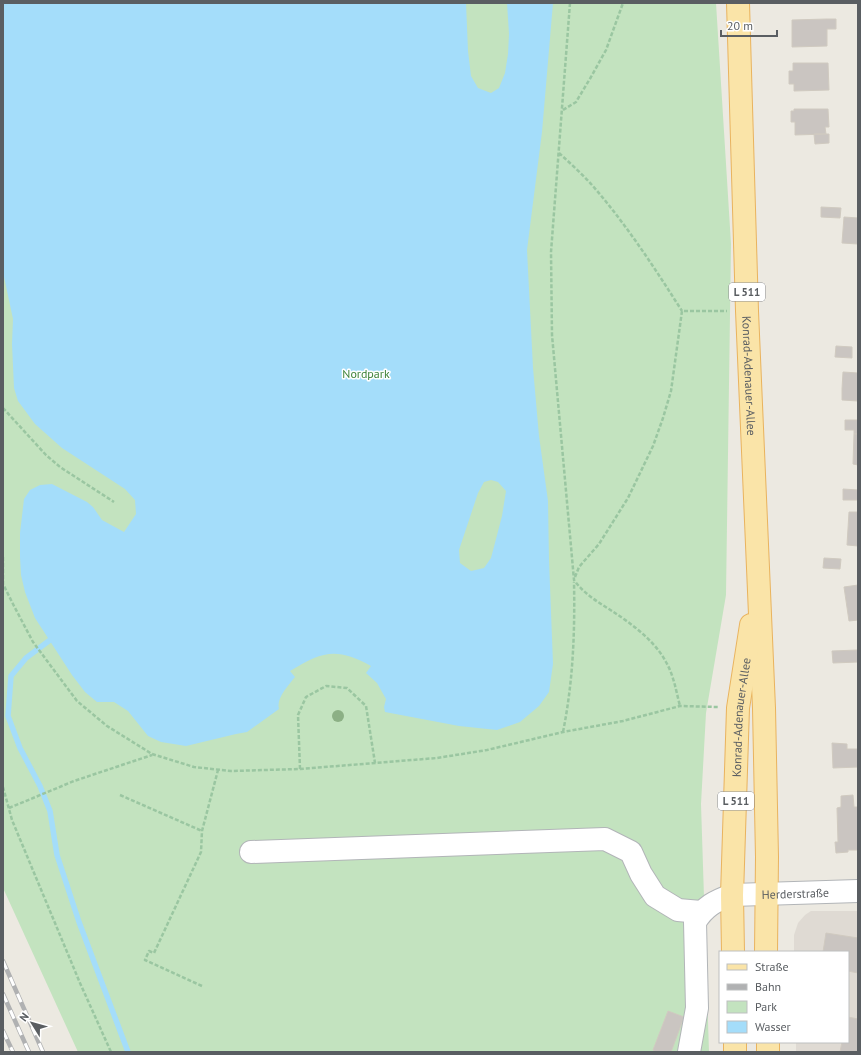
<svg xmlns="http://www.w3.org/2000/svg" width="861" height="1055" viewBox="0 0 861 1055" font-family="'PT Sans',sans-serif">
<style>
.education{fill:#dfdad3}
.green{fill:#c3e3bf}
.water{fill:#a4ddfa;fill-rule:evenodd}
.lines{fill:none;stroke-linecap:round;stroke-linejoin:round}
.stream{stroke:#a4ddfa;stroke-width:5.5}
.building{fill:#cac5c1;stroke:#d0cac0}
.minor-casing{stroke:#b2b5b8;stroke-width:24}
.major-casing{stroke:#e9b35e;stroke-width:24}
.path{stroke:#9ac6a1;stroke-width:2.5;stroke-dasharray:4 2;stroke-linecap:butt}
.minor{stroke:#fff;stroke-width:22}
.major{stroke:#fae4a8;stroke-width:22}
.rail-casing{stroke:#b0b1b2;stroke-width:4.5}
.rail{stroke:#fff;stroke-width:3;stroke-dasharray:9;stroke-linecap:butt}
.tree{fill:#8cb085}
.labels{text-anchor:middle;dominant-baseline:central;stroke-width:3;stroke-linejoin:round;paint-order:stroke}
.shield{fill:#fff;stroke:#8c8e91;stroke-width:1}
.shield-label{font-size:11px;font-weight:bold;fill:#5a5e62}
.park-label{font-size:12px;fill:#3d8239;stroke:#fff}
.street-label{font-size:12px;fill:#5a5e62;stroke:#fff}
</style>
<rect width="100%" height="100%" fill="#ece9e1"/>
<path class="education" d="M811 911H858V1052H796V1042H848V952H794V935L798 923 805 915Z"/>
<path class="green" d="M3 3H716L731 244 726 595 706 713 701 804 709 1052H78L3 888Z"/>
<path class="water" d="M3 3H466L468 51 471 76 478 88 491 93 499 88 505 73 508 54 509 34 507 3H553L542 132 527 250 533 368 539 436 548 501 549 560 553 664 549 692 539 706 520 722 497 730 459 726 385 712 384 707 386 699 377 683 366 673 371 666C337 647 322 651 290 671L295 677C288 686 276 698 279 709L247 732 236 734 186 746 161 742 148 736 128 711 114 702H97L85 692 72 675 35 618 25 592 21 575 20 557V533L24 499 30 490 40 485 52 484 87 502 93 507 102 520 124 532 136 514 135 500 125 489 62 448 35 424 18 401 14 388 12 344 13 319 3 272ZM491 480 498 482 506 491 502 516 491 558 484 568 471 571 460 563 459 550 478 493 484 482Z"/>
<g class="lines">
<path class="stream" d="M50 640 26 658 11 676 8 716 20 748 40 786 50 811 57 855 79 922 128 1052"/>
</g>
<path class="building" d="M827 19H836V29H827V46L792 47V20Z
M793 63H828L829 90 794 91V84H789V71H793Z
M794 109H828L829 127H825L826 134 795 135V122H791V111H794Z
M814 134H829V143L815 144Z
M821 207 841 208 840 218 821 217Z
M844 217 858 218V244L842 243Z
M836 346 852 347V358L835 357Z
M843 372 858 373V401L842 400V389Z
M845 420H858V434H854V430H845Z
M854 434H858V465L853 464Z
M843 489 858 490V500H843Z
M849 512H858V546L847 545Z
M824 558 841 559 840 569 823 568Z
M858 585V620L849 621 844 587Z
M858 650V662L833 663 832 651Z
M832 743 847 744V749H858V767L833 768Z
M853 795 854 807H858V850H848V852L836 853 835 842H838L837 808 841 807V796Z
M826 933 858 938V973L848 971V952H823Z
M668 1011 684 1017 671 1052H656L653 1050Z
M848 1017 858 1019V1052H840L842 1042H848Z"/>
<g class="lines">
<defs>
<g id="minor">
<path d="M251 852 605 839 631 852 641 874 655 896 678 910 701 912"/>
<path id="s1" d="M689 1052 697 1008 695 922C705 906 715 901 732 895L858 891"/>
</g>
<g id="major">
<path id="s2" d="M738 3 747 311 764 708 767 857 766 952"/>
<path id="s3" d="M733 952 732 895 738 708 751 625"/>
<path d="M735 1042V1052"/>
<path d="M768 1042V1052"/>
</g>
</defs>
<use href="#minor" class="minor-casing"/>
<use href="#major" class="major-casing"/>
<path class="path" d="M570 3 551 252 552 335 574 580C584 594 598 602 612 611 632 624 655 641 666 662 674 676 676 691 680 706
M563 110 576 102 591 77 606 50 623 3
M559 153C570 163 582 174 592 185 626 224 654 267 682 311
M3 408 46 455 60 467 114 502
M3 557V584L14 606 33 642 77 701 107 726 152 754 194 767 231 771 300 769 437 758 487 750 563 732 623 721 680 706 718 707
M575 577 579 567 599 544 628 498 653 446 663 418 671 391 682 311H727
M563 732C573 682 575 633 574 582
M300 769 298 715 306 697 326 686 347 688 366 706 375 763
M3 787 12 820 80 983 111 1052
M120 795 202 831
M9 808 74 781 152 755
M202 986 145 960 149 951 154 953 201 852 202 831 218 770"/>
<use href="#minor" class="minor"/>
<use href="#major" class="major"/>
<defs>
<path id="rail" d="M3 961 43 1052
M3 994 29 1052
M3 1031 13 1052"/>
</defs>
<use href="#rail" class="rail-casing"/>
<use href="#rail" class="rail"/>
</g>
<circle class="tree" cx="338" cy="716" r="6"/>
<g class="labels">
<g class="shield">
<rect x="729" y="283" width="36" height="18" rx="3"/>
<rect x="718" y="792" width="36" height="18" rx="3"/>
</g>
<g class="shield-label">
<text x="747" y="292">L 511</text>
<text x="736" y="801">L 511</text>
</g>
<g class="park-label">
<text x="366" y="373">Nordpark</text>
</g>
<g class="street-label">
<text stroke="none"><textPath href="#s2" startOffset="373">Konrad-Adenauer-Allee</textPath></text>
<text stroke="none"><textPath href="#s3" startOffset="235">Konrad-Adenauer-Allee</textPath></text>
<text stroke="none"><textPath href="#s1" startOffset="241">Herderstraße</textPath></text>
</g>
</g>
<rect width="861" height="1055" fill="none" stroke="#5a5e62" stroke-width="8"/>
<rect x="719" y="951" width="130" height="92" fill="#ffffff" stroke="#bdbfc0"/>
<rect x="727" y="964" width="20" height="6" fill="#fae4a8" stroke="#bdbfc0"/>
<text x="755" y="971" font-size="12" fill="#5a5e62">Straße</text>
<rect x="727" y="984" width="20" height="6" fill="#b0b1b2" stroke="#bdbfc0"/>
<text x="755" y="991" font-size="12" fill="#5a5e62">Bahn</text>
<rect x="727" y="1001" width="20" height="12" fill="#c3e3bf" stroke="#bdbfc0"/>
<text x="755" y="1011" font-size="12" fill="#5a5e62">Park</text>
<rect x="727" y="1021" width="20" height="12" fill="#a4ddfa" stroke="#bdbfc0"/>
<text x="755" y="1031" font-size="12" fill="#5a5e62">Wasser</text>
<g transform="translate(32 1023) rotate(307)" stroke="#ffffff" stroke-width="3" paint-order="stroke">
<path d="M0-3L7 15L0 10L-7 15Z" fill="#5a5e62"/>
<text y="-6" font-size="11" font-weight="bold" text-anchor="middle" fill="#5a5e62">N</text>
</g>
<path d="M721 30v6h56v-6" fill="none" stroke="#5a5e62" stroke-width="2"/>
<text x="727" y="30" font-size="12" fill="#5a5e62" stroke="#ffffff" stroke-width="3" paint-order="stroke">20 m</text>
</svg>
